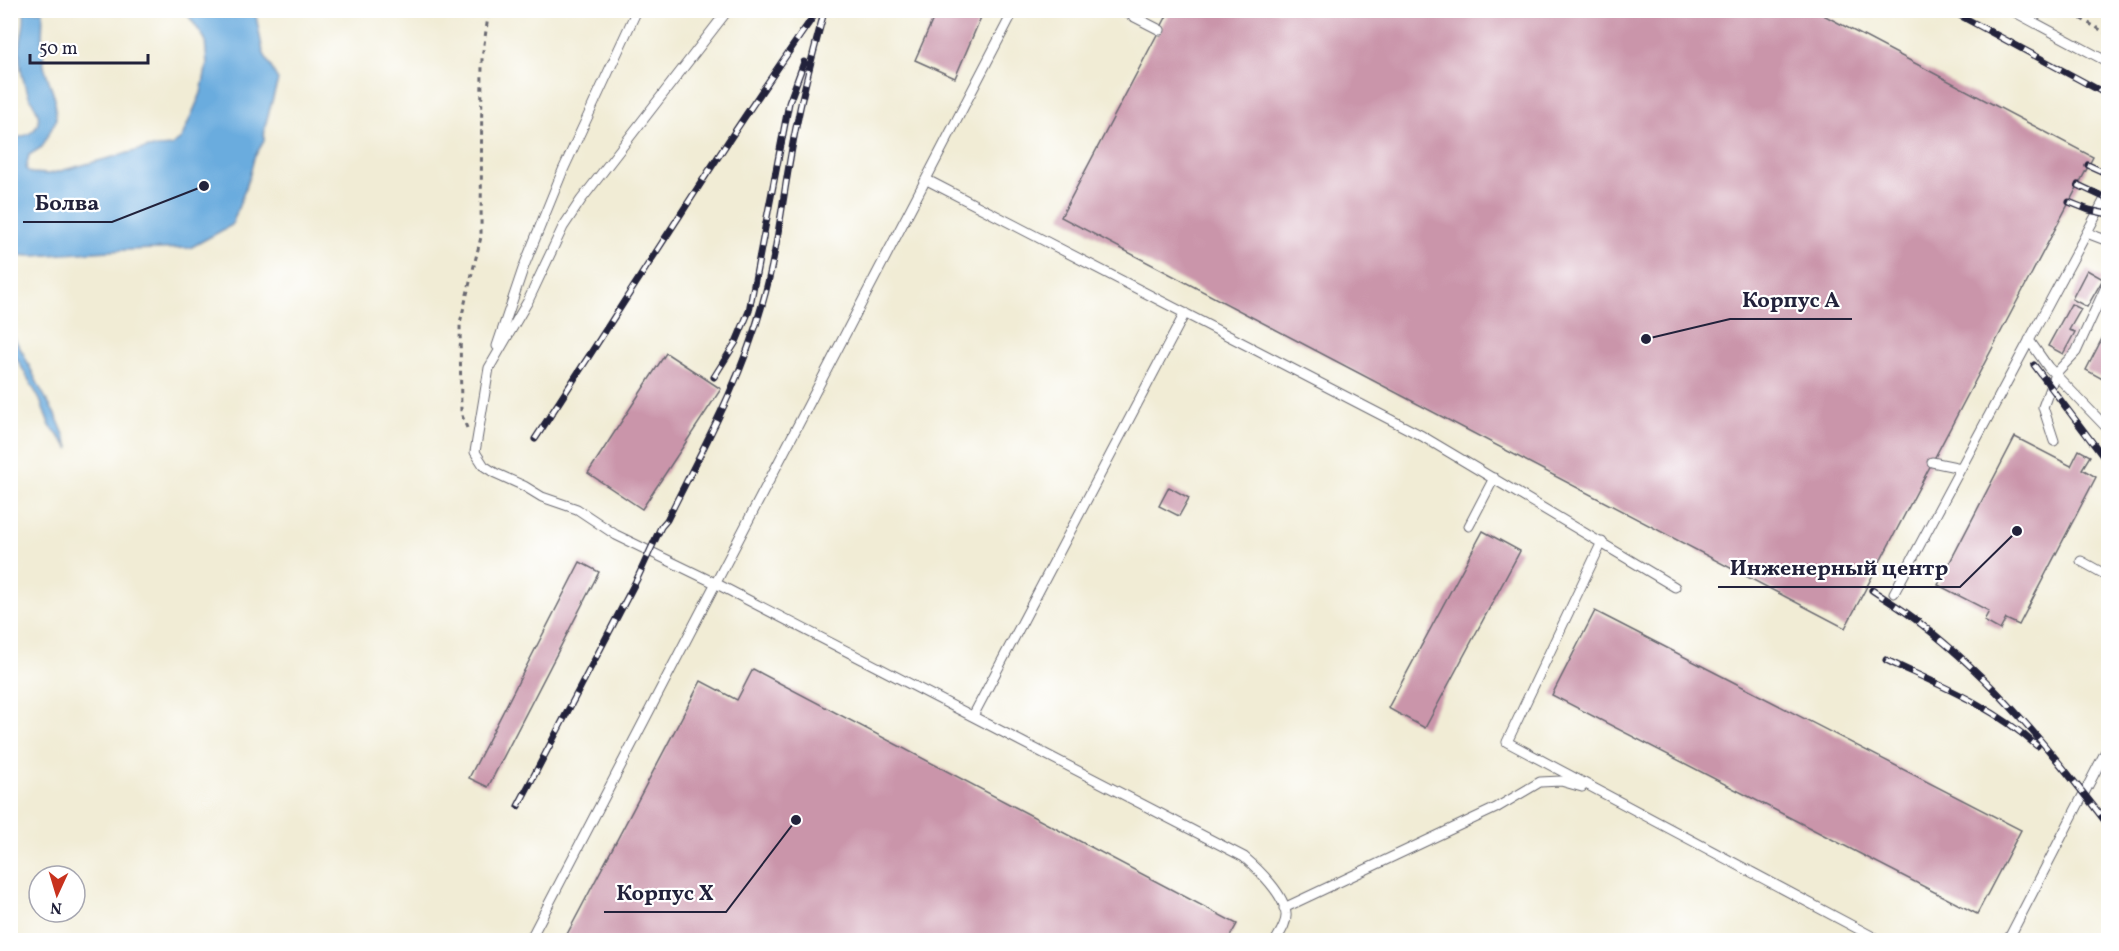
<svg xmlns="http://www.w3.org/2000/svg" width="2119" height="951" viewBox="0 0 2119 951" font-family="Vollkorn,serif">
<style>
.water{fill:#6aacde;stroke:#46678c;stroke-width:1.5}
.building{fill:#ca95aa}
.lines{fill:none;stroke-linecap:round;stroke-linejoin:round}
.service-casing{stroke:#6a6971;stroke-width:11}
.path{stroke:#6a6971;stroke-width:3;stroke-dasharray:4.5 4.5;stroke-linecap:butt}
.service{stroke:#fff;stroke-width:9}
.rail-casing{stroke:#22223b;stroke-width:7}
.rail{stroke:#fff;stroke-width:4.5;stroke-dasharray:14;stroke-linecap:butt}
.leader{fill:none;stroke:#22223b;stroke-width:2}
.callout-dot{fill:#22223b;stroke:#fff;stroke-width:2}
.callout-label{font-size:22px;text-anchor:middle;font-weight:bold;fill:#22223b;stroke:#fff;stroke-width:4.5;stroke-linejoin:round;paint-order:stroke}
</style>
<rect width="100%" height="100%" fill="#fff"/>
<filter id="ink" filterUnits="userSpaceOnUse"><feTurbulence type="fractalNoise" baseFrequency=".0167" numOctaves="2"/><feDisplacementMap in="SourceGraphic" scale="12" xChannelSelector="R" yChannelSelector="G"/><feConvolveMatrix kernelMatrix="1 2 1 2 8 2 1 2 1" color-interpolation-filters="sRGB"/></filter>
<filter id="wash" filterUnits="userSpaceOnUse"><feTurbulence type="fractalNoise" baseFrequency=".008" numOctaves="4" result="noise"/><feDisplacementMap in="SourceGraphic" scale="24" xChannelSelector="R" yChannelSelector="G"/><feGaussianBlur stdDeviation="1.35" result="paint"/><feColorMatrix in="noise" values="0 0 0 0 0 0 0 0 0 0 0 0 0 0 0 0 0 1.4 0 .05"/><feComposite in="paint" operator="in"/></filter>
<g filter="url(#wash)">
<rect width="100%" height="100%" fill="#f1ecd5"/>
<path class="water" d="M24 11H43L42 40 44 66 55 99 56 120 42 147 29 155 26 169 31 173 49 174 147 148 171 146 181 139 201 93 207 64 205 39 185 11H255L263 52 278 80 265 126 264 141 254 158 249 178 232 225 190 248 125 250 33 256 11 255V139C24 137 42 132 38 114 37 108 30 100 28 93 24 84 21 72 20 61 18 41 26 29 24 11Z
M11 333 23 353 40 388 57 418 70 449 50 426 40 400 11 348Z"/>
<g id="blocks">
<path class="building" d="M937 10H984L955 78 915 60Z
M1170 10H1814L2093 157 1845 628 1061 217Z
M2087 270 2103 279 2087 307 2072 299Z
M2071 304 2081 309 2069 330 2075 332 2063 354 2048 346Z
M2108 327V382L2086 370Z
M666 353 721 389 642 509 588 473Z
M2015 437 2071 466 2079 450 2090 456 2082 469 2096 477 2019 625 2006 619 2000 630 1984 621 1989 611 1938 585Z
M1169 487 1189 498 1179 516 1159 506Z
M1483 531 1520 551 1425 728 1388 708Z
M580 562 599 572 488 787 469 778Z
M1595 611 2021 830 1977 914 1552 695Z
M753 669 1237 924 1228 940H564L701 681 737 700Z"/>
</g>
</g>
<g filter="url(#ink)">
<use href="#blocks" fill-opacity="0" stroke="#6a6971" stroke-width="1.5"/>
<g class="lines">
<defs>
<path id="service" d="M728 10 581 200 563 227 528 301 489 368 475 452 484 466 495 473 524 486 542 497 577 509 616 535 717 584 1244 857C1258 869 1285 895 1286 914 1287 923 1280 933 1276 940
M1121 10 1160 30
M2011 10 2108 62
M927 180 1422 436 1675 587
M2087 233 2108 241
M2029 340 2048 367 2108 429
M497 346 524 266 563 170 637 10
M2054 441 2043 407 2055 374 2076 352 2108 282
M1932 462 1961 468
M1469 526 1494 478
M1602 542 1507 742 1879 940
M2081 561 2108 576
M1894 593 2108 193
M973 716 1185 313
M1284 908 1496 808 1540 782 1561 781 1582 787
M530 940 1014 10
M2008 940 2108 747"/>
</defs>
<use href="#service" class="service-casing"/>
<path class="path" d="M2065 10 2108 34
M467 428 461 413 460 323 481 237 482 58 489 10"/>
<use href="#service" class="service"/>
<defs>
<path id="rail" d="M1950 10 2108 95
M2088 165 2108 174
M2078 185 2108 199
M2069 202 2089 210 2108 214
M2034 365 2108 463
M714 377 736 342 749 311 789 103 804 62
M535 439C629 296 719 150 818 10
M1872 590C1888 601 1906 611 1921 624 1994 680 2053 753 2108 825
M1886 660C1941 686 1991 705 2037 746
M518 806 637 579 661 527 667 520C702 450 741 381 762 305 780 244 784 180 798 118 805 82 815 47 824 12"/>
</defs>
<use href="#rail" class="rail-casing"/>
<use href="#rail" class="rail"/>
</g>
</g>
<path class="leader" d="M204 186L112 222H23M1646 339L1730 319H1852M2017 531L1960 587H1718M796 820L726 912H604"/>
<g class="callout-dot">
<circle cx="204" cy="186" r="6"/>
<circle cx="1646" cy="339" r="6"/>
<circle cx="2017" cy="531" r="6"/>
<circle cx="796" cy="820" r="6"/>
</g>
<g class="callout-label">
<text x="67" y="210">Болва</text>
<text x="1791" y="307">Корпус А</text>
<text x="1839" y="575">Инженерный центр</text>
<text x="665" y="900">Корпус Х</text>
</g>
<rect width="2119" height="951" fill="none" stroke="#fff" stroke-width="36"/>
<g transform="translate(57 894) rotate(184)"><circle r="28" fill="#ffffff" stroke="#a7a7b1" stroke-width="1.5"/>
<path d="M0-4.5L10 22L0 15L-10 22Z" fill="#c8321e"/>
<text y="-9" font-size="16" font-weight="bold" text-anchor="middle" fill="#22223b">N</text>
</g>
<path d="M30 54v9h118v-9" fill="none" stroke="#22223b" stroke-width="3"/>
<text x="39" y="54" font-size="18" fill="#22223b" stroke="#ffffff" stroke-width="4.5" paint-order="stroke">50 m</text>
</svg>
